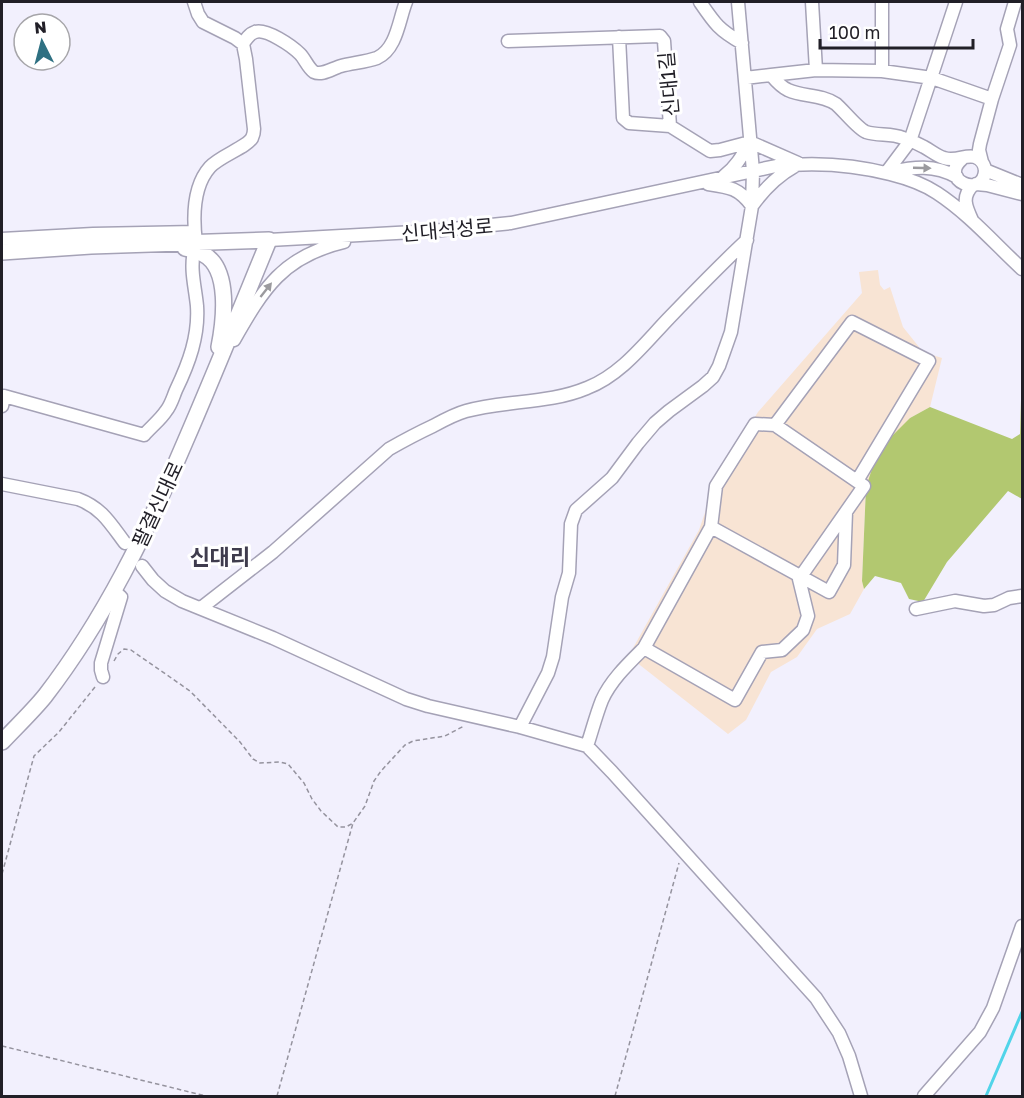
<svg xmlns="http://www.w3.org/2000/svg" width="1024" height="1098" viewBox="0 0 1024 1098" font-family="'Golos Text','Noto Sans KR',sans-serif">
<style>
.industrial{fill:#f8e4d4}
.forest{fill:#b2c870}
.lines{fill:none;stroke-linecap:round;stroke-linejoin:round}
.stream{stroke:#51d4e9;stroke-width:3}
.minor-casing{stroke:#a5a2b6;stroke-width:15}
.major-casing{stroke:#a5a2b6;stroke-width:18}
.path{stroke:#95939e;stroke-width:1.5;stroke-dasharray:4.5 3;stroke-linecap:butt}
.minor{stroke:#fff;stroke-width:12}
.major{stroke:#fff;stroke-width:15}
.oneway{fill:#9b9a9e}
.labels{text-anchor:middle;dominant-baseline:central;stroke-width:6;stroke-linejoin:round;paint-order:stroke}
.street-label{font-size:20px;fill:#211f27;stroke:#fff}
.quarter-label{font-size:22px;font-weight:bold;fill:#3f3c4d;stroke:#fff}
</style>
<rect width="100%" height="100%" fill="#f2f0fd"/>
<path class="industrial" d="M878 270 880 285 884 290 890 287 903 327 923 352 942 358 930 407 910 418 866 487 862 580 864 589 850 614 817 629 797 657 771 672 746 720 728 734 636 662 628 657 699 530 717 478 758 412 862 293 859 272Z"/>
<path class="forest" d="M1022 367V499L1008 491 947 562 923 602 909 599 901 583 875 576 864 589 862 581 866 487 874 463 889 439 910 418 930 407 1012 439 1020 434Z"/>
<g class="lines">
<path class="stream" d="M986 1096 1022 1012"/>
<defs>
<path id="minor" d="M194 2 198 14 203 22 235 38 243 44 246 59 254 129C254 131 253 136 252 138 247 147 220 156 210 167 193 186 193 219 196 243
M700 2C715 24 719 30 742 43
M812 2 816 70
M882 2V71
M619 37 623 118 629 123 670 126
M508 41 660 36 664 41 670 126 710 151 720 150 750 142
M243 44C246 39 249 34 255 32 266 28 292 46 300 54 305 59 308 68 314 72 322 76 333 68 341 66 352 63 366 62 377 58 397 49 399 19 406 2
M771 75 816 70 882 71 932 78 992 99
M745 78 771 75C776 81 781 87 788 90 803 97 821 94 836 104 844 111 858 129 866 132 878 136 891 133 903 138 910 140 917 143 924 147 930 150 937 156 944 158 956 162 966 154 975 157 981 159 985 165 985 171 983 199 938 180 962 159
M750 142 798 163
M982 162 979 150 980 144 992 99 1010 45 1007 29 1015 2
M985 170 1022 185
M890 172C914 167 934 164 957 177
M886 173 910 141 956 2
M724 176C736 167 742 156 750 142
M708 184C729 187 739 188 752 206 764 189 777 176 795 166
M976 184 987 185 1022 194
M972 220C966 207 961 197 973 185
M2 239 93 234 195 232
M269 240 432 231 511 223 776 166C815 162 852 164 890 174 906 178 922 183 937 193 969 214 994 243 1022 269
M234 340C263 289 283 256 344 242
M2 406 4 396 144 435C151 427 161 419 166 411 171 405 173 397 176 390 189 363 199 336 197 306 195 286 190 270 194 251
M775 425 852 322 929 361 857 481
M2 484 78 499C102 508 110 523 125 543
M711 527 829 592 844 565 846 512
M142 566 153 580 165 591 182 601 273 638 406 699 428 706 520 727 587 746 612 772 816 998 839 1033 849 1056 861 1096
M201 608 273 552 389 449C403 441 418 433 433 426 444 420 455 414 466 411 506 400 549 404 587 388 621 375 645 343 669 318 695 291 720 265 747 240
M916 609 955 601 984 606 994 605 1009 598 1022 596
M103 677 101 670V663L121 597 114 591
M520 727 548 673 553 657 562 597 569 573 571 524 576 510 612 478 638 443 655 423 669 411 703 386 713 377 719 366 731 332 752 206 753 171 738 2
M587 746C592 731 596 715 602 700 611 680 628 664 644 648L735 700 762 652 782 650 803 630 808 616 799 579 864 486 775 425 755 424 716 486 711 527 644 648
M924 1096 980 1032 993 1008 1022 926"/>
<path id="major" d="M185 248C191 249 198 251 203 254 231 268 224 322 219 347
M2 252 91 246 269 240C241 308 214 375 185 442 147 531 105 618 45 696 32 712 16 727 2 742"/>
</defs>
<use href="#minor" class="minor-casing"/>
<use href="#major" class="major-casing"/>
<path class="path" d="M114 661 118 654 124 649 131 650 190 691 240 742 253 759 260 763 280 762 288 764 304 783 312 799 321 811 338 827H346L353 823 365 806 374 781 381 771 405 745 413 741 445 736 464 726
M2 874 34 756 59 732 95 687
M2 1046 206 1096
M277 1096 353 823
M615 1096 679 863"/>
<use href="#minor" class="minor"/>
<use href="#major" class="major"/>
</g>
<defs><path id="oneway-solid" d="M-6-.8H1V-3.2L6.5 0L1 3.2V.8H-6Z" transform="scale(1.5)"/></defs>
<g class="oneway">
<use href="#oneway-solid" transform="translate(922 168) rotate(2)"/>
<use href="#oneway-solid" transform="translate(266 290) rotate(-52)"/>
</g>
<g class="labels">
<g class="street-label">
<text transform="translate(668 84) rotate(-95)">신대1길</text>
<text transform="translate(447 229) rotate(-5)">신대석성로</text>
<text transform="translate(157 504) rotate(-65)">팔결신대로</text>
</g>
<g class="quarter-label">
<text x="220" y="556">신대리</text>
</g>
</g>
<rect width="1024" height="1098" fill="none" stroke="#211f27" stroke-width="6"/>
<g transform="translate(42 42) rotate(354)"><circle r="28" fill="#ffffff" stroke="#a6a5a9" stroke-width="1.5"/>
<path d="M0-4.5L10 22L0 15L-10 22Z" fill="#2e7082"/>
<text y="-9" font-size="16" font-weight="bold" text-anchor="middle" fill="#211f27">N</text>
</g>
<path d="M820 39v9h153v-9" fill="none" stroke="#211f27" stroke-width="3"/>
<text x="829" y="39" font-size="18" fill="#211f27" stroke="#ffffff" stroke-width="4.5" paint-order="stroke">100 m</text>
</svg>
